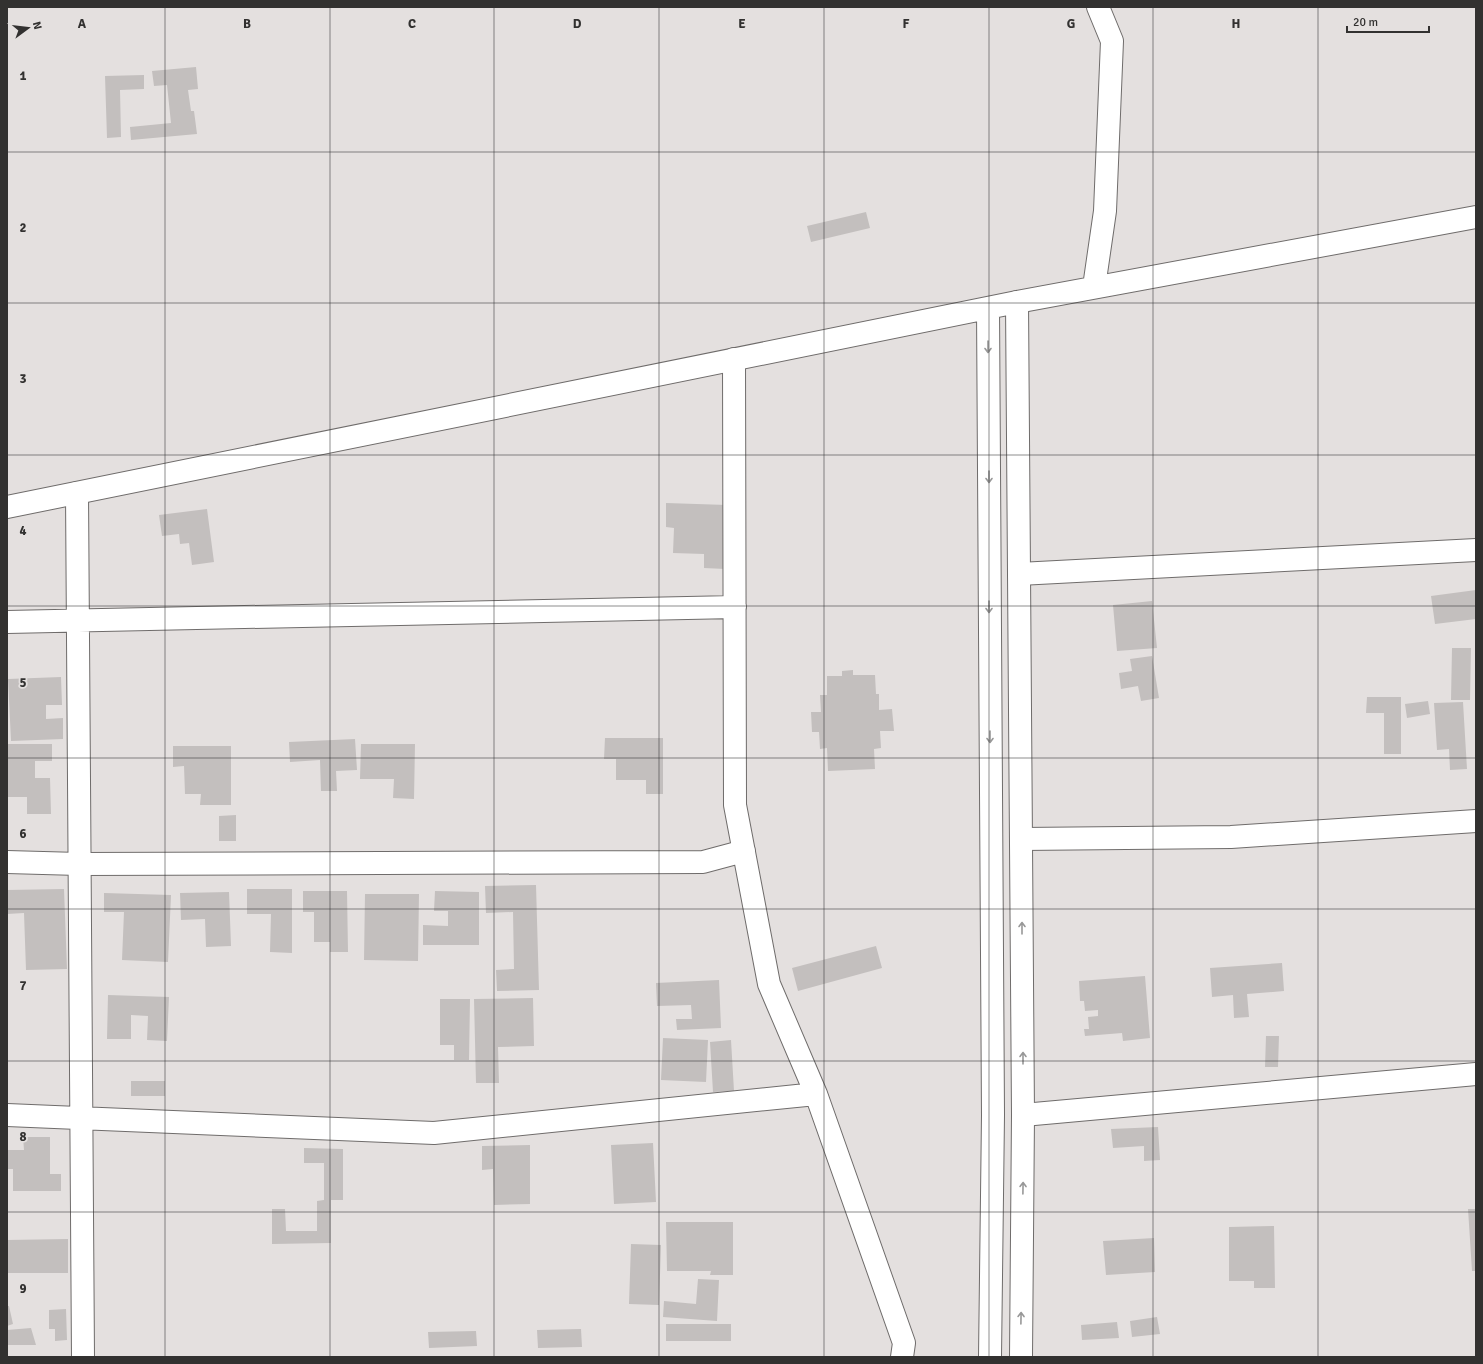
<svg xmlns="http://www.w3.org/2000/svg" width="1483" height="1364" viewBox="0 0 1483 1364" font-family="Signika,sans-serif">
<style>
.building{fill:#c3bfbe}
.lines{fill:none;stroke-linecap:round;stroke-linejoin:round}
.minor-casing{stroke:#6f6c6b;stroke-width:24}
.tertiary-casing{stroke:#6f6c6b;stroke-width:24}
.minor{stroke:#fff;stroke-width:22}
.tertiary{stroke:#fff;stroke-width:22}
.oneway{stroke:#989898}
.grid{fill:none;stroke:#323130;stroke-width:1;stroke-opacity:0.55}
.grid-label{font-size:13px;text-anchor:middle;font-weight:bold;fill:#323130;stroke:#e4e0df;stroke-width:3.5;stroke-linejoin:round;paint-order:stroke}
</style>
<rect width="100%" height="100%" fill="#e4e0df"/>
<path class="building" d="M196 67 198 89 188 90 191 111H194L197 134 131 140 130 127 171 123 167 85 154 86 152 71Z
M144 75V89L120 90 121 137 107 138 105 76Z
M866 212 870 228 811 242 807 226Z
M666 503 727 505 725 569 704 568V554L673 553 674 528 666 527Z
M207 509 214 562 192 565 189 543 180 544 179 534 162 536 159 515Z
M1476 590V619L1435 624 1431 596Z
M1152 601 1157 648 1117 651 1113 605Z
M1452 648H1471L1470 700H1451Z
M1152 656 1159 698 1141 701 1138 686 1121 689 1119 673 1132 671 1130 659Z
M853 670V675H875L876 694H879V710L892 709 894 731H880L881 748 874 749 875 769 828 771 827 748 820 749 819 732H812L811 712H821L820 695H827V676H842V671Z
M61 677 62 705H46V719L63 718V739L11 741 8 679Z
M1367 697H1401V754H1384V713H1366Z
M1428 701 1430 714 1407 718 1405 704Z
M1463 702 1467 769 1450 770 1449 749 1437 750 1434 703Z
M605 738H663V794H646V780H616V759H604Z
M355 739 357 770 336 771 337 791H321L320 760 290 762 289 742Z
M7 744H52V761H35V778H50L51 814H27V797H7Z
M361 744H415L414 799 393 798 394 779H360Z
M173 746H231V805H200L201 794H185L184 766 173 767Z
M236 815V841H219V816Z
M536 885 539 990 497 991 496 970 514 969 513 912 486 913 485 886Z
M64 889 67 969 26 970 24 913 7 914V890Z
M247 889H292V953L270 952 271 914H247Z
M303 891H347L348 952H330V942H314V912H303Z
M435 891 479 892V945H423V925L448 926V911H434Z
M229 892 231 946 206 947 205 919 181 920 180 893Z
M104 893 171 895 168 962 122 960 124 912H104Z
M365 894H419L418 961 364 960Z
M876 946 882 968 798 991 792 968Z
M1282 963 1284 991 1247 994 1249 1017 1234 1018 1233 995 1212 997 1210 968Z
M1145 976 1150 1038 1123 1041 1122 1033 1085 1036 1084 1029H1089L1088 1017 1098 1016V1010L1085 1011 1084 1001H1080L1079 981Z
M719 980 721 1028 677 1030 676 1019H692L691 1005 657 1006 656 983Z
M108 995 169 997 167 1041 147 1040 148 1016 131 1015V1039H107Z
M533 998 534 1046 498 1047 499 1083H476L474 999Z
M440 999H470L469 1060H454V1045H440Z
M1266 1036H1279L1278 1067H1265Z
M663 1038 708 1040 706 1082 661 1080Z
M731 1040 734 1091 713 1092 710 1042Z
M131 1081H165V1096H131Z
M1158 1127 1160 1160 1144 1161V1146L1113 1148 1111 1129Z
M23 1137H50V1174H61V1191H13V1169H7V1150H24Z
M653 1143 656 1202 614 1204 611 1145Z
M530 1145V1204L494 1205 493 1169 482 1170V1146Z
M304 1148 343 1149V1200H331V1243L272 1244V1209H285L286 1231H317V1201L324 1200V1163H304Z
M1468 1209H1476V1271H1472Z
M666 1222H733V1275H710L711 1271H667Z
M1274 1226 1275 1288H1254V1281H1229V1227Z
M1154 1238 1155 1272 1106 1275 1103 1241Z
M68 1239V1273H7V1240Z
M631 1244 661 1245 659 1305 629 1304Z
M698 1279 719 1280 717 1321 663 1317 664 1301 696 1304Z
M7 1306H9L13 1324 7 1326Z
M66 1309 67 1340 55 1341V1329H49V1310Z
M1157 1317 1160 1334 1132 1337 1130 1321Z
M1117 1322 1119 1338 1082 1340 1081 1325Z
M666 1324H731V1341H666Z
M31 1328 36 1345H7V1330Z
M581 1329 582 1347 538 1348 537 1330Z
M476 1331 477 1346 429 1348 428 1332Z"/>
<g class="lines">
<defs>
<path id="minor" d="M1094 287 1105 211 1112 41 1098 7
M1017 302 1476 217
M734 359 735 805 769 984 816 1094 904 1343 902 1357
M77 493 83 1357
M1019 574 1476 550
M7 622 735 607
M1021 839 1231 837 1476 821
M7 862 79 864 703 862 744 851
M7 1115 434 1133 816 1094
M1023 1115 1476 1074"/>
<path id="tertiary" d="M988 308 993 1115 990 1357
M7 507 1017 302 1023 1115 1021 1357"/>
</defs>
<use href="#minor" class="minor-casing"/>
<use href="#tertiary" class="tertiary-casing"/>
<use href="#minor" class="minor"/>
<use href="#tertiary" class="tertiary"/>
</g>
<defs><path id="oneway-shaft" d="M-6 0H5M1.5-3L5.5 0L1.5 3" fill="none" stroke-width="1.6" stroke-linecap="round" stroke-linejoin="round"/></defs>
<g class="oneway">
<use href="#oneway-shaft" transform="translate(988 347) rotate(90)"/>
<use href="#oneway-shaft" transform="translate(989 477) rotate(90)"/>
<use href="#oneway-shaft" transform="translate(989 607) rotate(90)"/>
<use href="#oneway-shaft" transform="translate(990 737) rotate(90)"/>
<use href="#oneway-shaft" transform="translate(1022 928) rotate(-90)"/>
<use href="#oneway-shaft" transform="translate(1023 1058) rotate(-90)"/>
<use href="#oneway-shaft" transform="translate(1023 1188) rotate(-89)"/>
<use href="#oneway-shaft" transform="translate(1021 1318) rotate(-89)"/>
</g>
<path class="grid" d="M165 7V1357M330 7V1357M494 7V1357M659 7V1357M824 7V1357M989 7V1357M1153 7V1357M1318 7V1357M7 152H1476M7 303H1476M7 455H1476M7 606H1476M7 758H1476M7 909H1476M7 1061H1476M7 1212H1476"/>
<g class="grid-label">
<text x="82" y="28">A</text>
<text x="247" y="28">B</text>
<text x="412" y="28">C</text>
<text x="577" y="28">D</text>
<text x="742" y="28">E</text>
<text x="906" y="28">F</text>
<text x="1071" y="28">G</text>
<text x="1236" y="28">H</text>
<text x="23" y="80">1</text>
<text x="23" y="232">2</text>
<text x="23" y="383">3</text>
<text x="23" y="535">4</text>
<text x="23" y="687">5</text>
<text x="23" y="838">6</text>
<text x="23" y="990">7</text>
<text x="23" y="1141">8</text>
<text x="23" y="1293">9</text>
</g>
<rect width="1483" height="1364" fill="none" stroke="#323130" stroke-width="16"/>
<g transform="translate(28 28) rotate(75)" stroke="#e4e0df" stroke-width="3" paint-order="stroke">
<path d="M0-3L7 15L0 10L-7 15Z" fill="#323130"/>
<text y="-6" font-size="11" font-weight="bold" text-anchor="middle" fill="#323130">N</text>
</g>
<path d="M1347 26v6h82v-6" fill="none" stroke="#323130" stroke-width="2"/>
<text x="1353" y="26" font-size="12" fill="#323130" stroke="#e4e0df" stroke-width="3" paint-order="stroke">20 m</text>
</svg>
